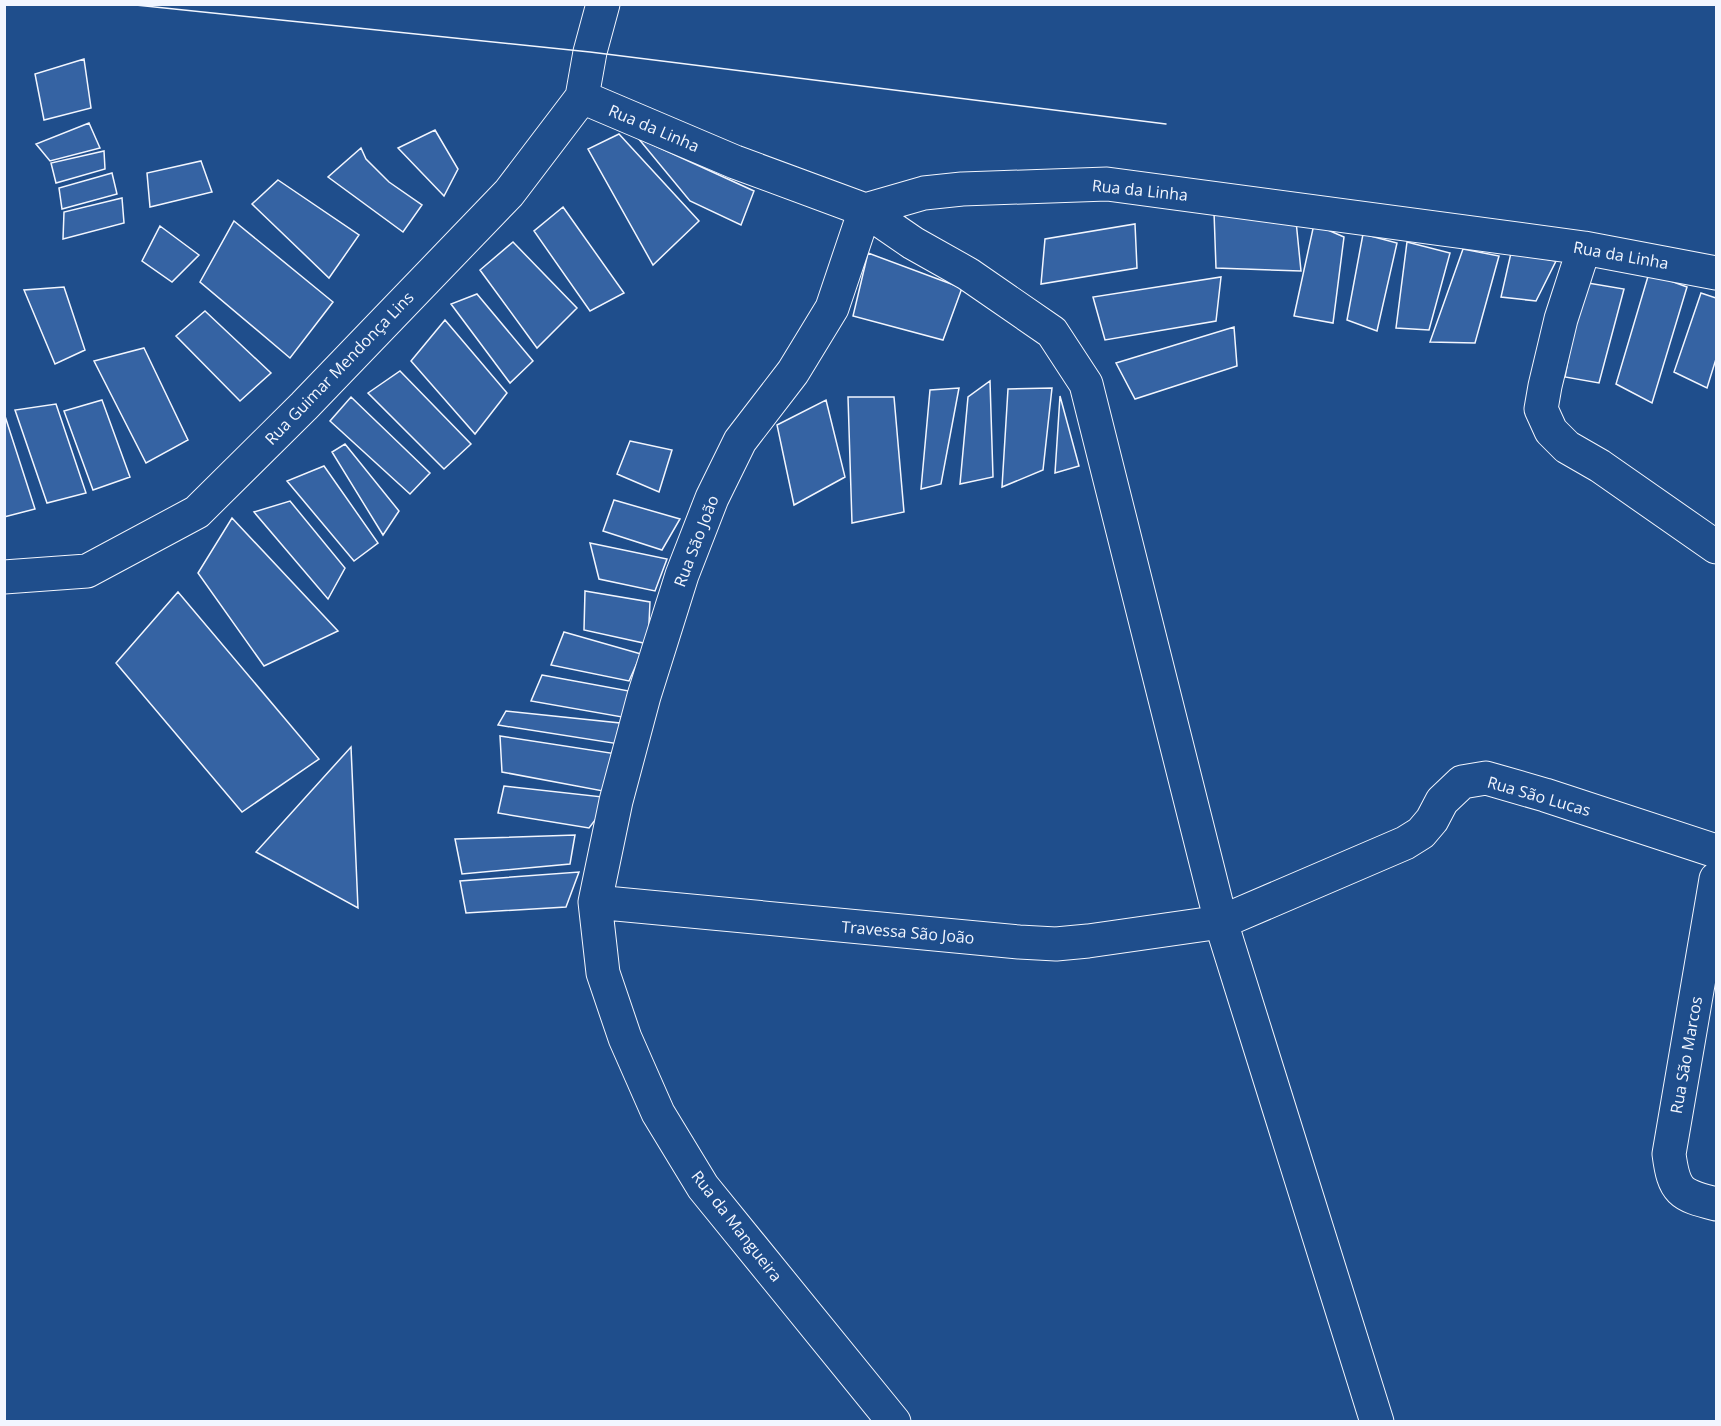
<svg xmlns="http://www.w3.org/2000/svg" width="1721" height="1426" viewBox="0 0 1721 1426" font-family="'Open Sans',sans-serif">
<style>
.building{fill:#3563a3;stroke:#f2f6ff;stroke-width:1.5}
.lines{fill:none;stroke-linecap:round;stroke-linejoin:round}
.minor-casing{stroke:#f2f6ff;stroke-width:35}
.minor{stroke:#1f4e8c;stroke-width:33}
.tram{stroke:#f2f6ff;stroke-width:1.5}
.labels{text-anchor:middle;dominant-baseline:central;stroke-width:4.5;stroke-linejoin:round;paint-order:stroke}
.street-label{font-size:16px;fill:#f2f6ff;stroke:#1f4e8c}
</style>
<rect width="100%" height="100%" fill="#1f4e8c"/>
<path class="building" d="M84 59 91 108 44 120 35 74Z
M89 123 100 148 50 161 36 144Z
M435 130 458 169 444 196 398 148Z
M619 134 699 221 653 265 588 149Z
M638 138 754 191 741 225 690 201Z
M361 148 366 159 389 182 422 205 403 232 328 177Z
M104 151 105 169 56 183 51 163Z
M201 161 212 192 150 207 147 173Z
M112 173 117 194 62 209 59 188Z
M278 180 359 235 329 278 252 204Z
M122 198 124 223 63 239 64 212Z
M563 207 624 293 590 311 534 231Z
M1214 212 1296 221 1301 271 1216 268Z
M234 221 333 302 290 358 200 282Z
M1135 224 1137 268 1041 284 1045 239Z
M1314 224 1344 237 1333 323 1294 316Z
M160 226 199 255 172 282 142 261Z
M1363 234 1397 243 1377 331 1347 320Z
M513 242 577 308 537 348 480 270Z
M1407 242 1450 253 1429 330 1396 328Z
M1463 249 1499 256 1475 343 1430 342Z
M868 253 962 288 943 340 853 316Z
M1511 253 1556 261 1536 301 1501 297Z
M1649 273 1687 287 1652 403 1616 384Z
M1221 277 1216 321 1105 340 1093 297Z
M1582 282 1624 289 1599 383 1565 377Z
M64 287 85 350 55 364 24 290Z
M1701 293 1716 298V359L1707 388 1674 372Z
M477 294 533 361 510 383 451 304Z
M205 311 271 373 240 401 176 336Z
M445 320 507 393 475 434 411 361Z
M1234 327 1237 366 1135 399 1116 363Z
M144 348 188 440 146 463 94 361Z
M400 371 471 444 444 469 368 393Z
M990 381 993 477 960 484 968 397Z
M959 388 941 484 921 489 930 390Z
M1052 388 1043 470 1002 487 1008 389Z
M1060 396 1079 466 1055 473Z
M351 397 430 473 410 494 330 421Z
M848 397H894L904 512 852 523Z
M102 400 130 477 93 490 64 411Z
M826 400 845 477 794 505 777 425Z
M56 404 86 493 47 503 15 410Z
M4 413 35 509 4 517Z
M630 441 672 450 659 492 617 474Z
M345 444 399 511 383 535 332 452Z
M324 466 378 543 354 561 287 481Z
M614 500 680 519 662 550 603 531Z
M290 501 345 568 328 599 254 512Z
M232 518 338 631 264 666 198 573Z
M590 543 667 559 655 591 599 579Z
M585 591 650 602 648 644 584 630Z
M178 592 319 759 242 812 116 663Z
M564 632 641 654 629 681 551 665Z
M542 675 629 691 622 717 531 701Z
M506 711 620 723 619 744 498 725Z
M500 736 617 754 603 791 502 772Z
M351 747 358 908 256 852Z
M504 786 612 798 589 828 498 813Z
M575 835 570 864 462 874 455 839Z
M579 872 566 907 466 913 460 881Z"/>
<g class="lines">
<defs>
<path id="minor" d="M582 97 735 162 865 210 913 243 968 274 1052 332 1086 384 1221 922 1377 1422
M865 210 832 308 793 372 740 441 712 498 682 575 644 696 616 801 595 902 603 973 625 1038 658 1113 703 1187 894 1422
M865 210 924 193 962 189 1107 184 1584 248 1716 273
M1584 248 1561 319 1545 386 1541 409 1551 431 1567 447 1600 466 1716 547
M4 577 87 571 197 512 304 406 509 193 582 97 590 52 603 4
M1716 879 1669 1154C1674 1192 1680 1195 1716 1204
M595 902 1019 942 1056 944 1088 941 1221 922 1405 843 1421 833 1432 820 1442 801 1462 782 1486 778 1545 795 1716 851"/>
</defs>
<use href="#minor" class="minor-casing"/>
<use href="#minor" class="minor"/>
<path class="tram" d="M126 4 590 52 1166 124"/>
</g>
<g class="labels">
<g class="street-label">
<text transform="translate(654 128) rotate(23)">Rua da Linha</text>
<text transform="translate(1140 190) rotate(6)">Rua da Linha</text>
<text transform="translate(1621 255) rotate(10)">Rua da Linha</text>
<text transform="translate(339 368) rotate(-46)">Rua Guimar Mendonça Lins</text>
<text transform="translate(696 541) rotate(-69)">Rua São João</text>
<text transform="translate(1539 796) rotate(16)">Rua São Lucas</text>
<text transform="translate(908 932) rotate(5)">Travessa São João</text>
<text transform="translate(1686 1055) rotate(-80)">Rua São Marcos</text>
<text transform="translate(737 1226) rotate(52)">Rua da Mangueira</text>
</g>
</g>
<rect width="1721" height="1426" fill="none" stroke="#f2f6ff" stroke-width="12"/>
</svg>
